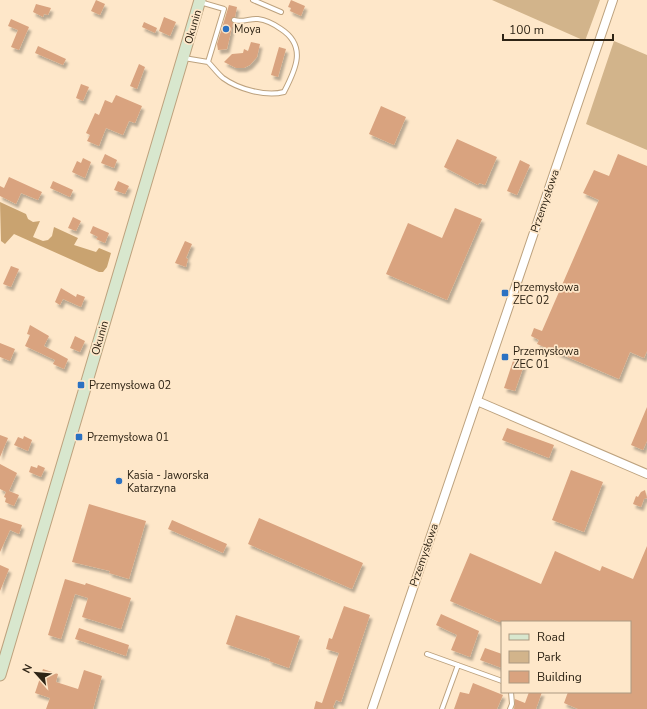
<svg xmlns="http://www.w3.org/2000/svg" width="647" height="709" viewBox="0 0 647 709" font-family="'Nunito Sans',sans-serif">
<style>
.green{fill:#d2b48b}
.forest{fill:#c9a370}
.building{fill:#d9a37f;filter:url(#shadow)}
.lines{fill:none;stroke-linecap:round;stroke-linejoin:round}
.service-casing{stroke:#bda27e;stroke-width:6}
.minor-casing{stroke:#bda27e;stroke-width:10}
.secondary-casing{stroke:#bda27e;stroke-width:13}
.service{stroke:#fff;stroke-width:4}
.minor{stroke:#fff;stroke-width:8}
.secondary{stroke:#d8e7ce;stroke-width:11}
.poi-dot{fill:#2b71c2;stroke:#fee7c9;stroke-width:1.5}
.labels{text-anchor:middle;dominant-baseline:central;stroke-width:3.5;stroke-linejoin:round;paint-order:stroke}
.street-label{font-size:11px;fill:#2e2415;stroke:#fee7c9}
.poi-label{font-size:11px;fill:#2e2415;stroke:#fee7c9;text-anchor:start}
</style>
<defs>
<filter id="shadow"><feDropShadow dx="2.5" dy="4" stdDeviation="1" flood-color="#0004"/></filter>
</defs>
<rect width="100%" height="100%" fill="#fee7c9"/>
<path class="green" d="M492 0H600L585 41Z
M614 41 647 55V150L586 124Z"/>
<path class="forest" d="M0 202 26 214 28 219 33 222 40 221 33 237 43 241 48 240 52 236 54 227 78 238 74 245 96 252 99 248 111 253 107 267 103 272H99L14 234 5 244 1 241Z"/>
<path class="building" d="M96 0 105 4 100 15 91 11Z
M291 0 305 6 301 16 290 11 291 8 288 7Z
M36 4 51 8 48 15 44 14 43 17 33 12Z
M229 5 237 7 235 17 231 19 233 23 227 49 218 50 217 44Z
M164 17 176 22 170 36 159 31Z
M11 19 29 27 19 50 11 47 18 30 8 26Z
M144 22 157 28 155 33 142 27Z
M251 42 260 44 257 57 250 65 244 68H236L224 62 232 54 243 53 244 49 248 51Z
M38 46 66 59 63 65 35 53Z
M279 47 286 49 278 77 271 75Z
M139 64 145 67 137 89 130 86Z
M81 84 89 87 83 101 76 98Z
M116 95 142 106 135 123 129 121 123 135 106 128 99 146 87 141 90 135 86 133 95 113 99 115 105 100 112 103Z
M381 106 406 117 394 145 369 134Z
M457 139 497 157 485 185 479 183 478 185 444 167Z
M105 154 117 160 114 168 101 163Z
M618 154 647 166V351L644 358 630 352 619 379 537 344 539 340 531 336 534 328 542 331 599 200 583 193 594 170 609 176Z
M83 158 91 162 85 178 72 172 77 161 81 163Z
M520 160 530 165 517 195 507 191Z
M9 177 42 192 38 200 21 193 16 204 0 196V186L4 188Z
M53 181 73 190 70 197 50 188Z
M118 181 129 186 125 194 114 190Z
M455 208 482 219 447 300 386 274 408 223 442 238Z
M73 217 81 221 76 231 68 228Z
M93 226 109 233 105 243 96 239 98 237 90 233Z
M185 241 192 244 186 258 188 259 186 267 175 263Z
M11 266 19 269 11 287 3 284Z
M61 288 76 297 77 294 85 297 81 307 63 299 60 305 55 302Z
M30 325 49 336 44 346 68 359 64 369 53 364 55 360 25 346 30 335 27 334Z
M75 336 85 341 80 352 70 348Z
M0 343 15 349 10 361 0 357Z
M513 361 524 365 515 391 504 388Z
M647 407V441L643 450 631 445Z
M507 428 554 445 549 458 502 440Z
M0 435 8 438 0 457Z
M24 436 32 440 28 451 14 445 18 437 23 439Z
M0 464 17 473 9 491 19 495 14 506 5 502 6 498 4 497 6 492 0 489Z
M38 465 45 468 41 477 29 472 31 466 37 468Z
M571 470 603 482 584 532 552 520Z
M645 490 647 498 644 499 641 507 633 504 636 496 638 497 641 492Z
M89 504 146 521 129 579 109 573 110 571 72 562Z
M0 518 22 525 19 534 10 530 0 552Z
M259 518 363 563 352 589 248 544Z
M172 520 227 544 223 553 168 529Z
M647 546V709H578L564 703 568 692H630V622H499L450 601 470 553 541 584 555 551 600 571 602 566 633 579Z
M0 565 9 569 0 591Z
M65 579 85 585 86 583 131 598 121 629 82 617 88 598 75 594 61 639 48 635Z
M344 606 370 615 341 702 336 700 333 707 335 709H314L316 701 322 703 339 653 326 649 329 638 332 639Z
M441 614 479 631 470 657 451 650 457 635 436 625Z
M236 615 300 636 289 668 269 661 270 659 226 644Z
M79 628 129 645 126 656 75 639Z
M485 648 502 654V668L480 660Z
M43 669 58 674 56 682 78 689 84 670 102 676 93 709H46L50 698 35 693Z
M473 683 503 695 497 709H454L460 692 469 694Z
M529 692H542L536 709H514L515 699 525 703Z"/>
<g class="lines">
<defs>
<path id="service" d="M253 0 281 12
M184 58 208 62 224 9 200 2
M208 62C213 67 218 74 223 78 238 89 266 97 284 92 296 69 307 46 281 29 274 24 266 20 258 19 250 18 243 23 234 20
M427 654 502 681
M442 709 458 665
M510 709 512 704 511 692"/>
<path id="minor" d="M477 401 647 474
M372 709 613 0"/>
<path id="secondary" d="M0 675 200 0"/>
</defs>
<use href="#service" class="service-casing"/>
<use href="#minor" class="minor-casing"/>
<use href="#secondary" class="secondary-casing"/>
<use href="#service" class="service"/>
<use href="#minor" class="minor"/>
<use href="#secondary" class="secondary"/>
</g>
<g class="poi-dot">
<circle cx="226" cy="29" r="4"/>
<rect x="501" y="289" width="8" height="8" rx="2"/>
<rect x="501" y="353" width="8" height="8" rx="2"/>
<rect x="77" y="381" width="8" height="8" rx="2"/>
<rect x="75" y="433" width="8" height="8" rx="2"/>
<circle cx="119" cy="481" r="4"/>
</g>
<g class="labels">
<g class="street-label">
<text transform="translate(193 27) rotate(-74)">Okunin</text>
<text transform="translate(545 201) rotate(-71)">Przemysłowa</text>
<text transform="translate(100 338) rotate(-74)">Okunin</text>
<text transform="translate(424 555) rotate(-71)">Przemysłowa</text>
</g>
<g class="poi-label">
<text x="234" y="29">Moya</text>
<text x="513" y="287">Przemysłowa<tspan x="513" dy="13">ZEC 02</tspan></text>
<text x="513" y="351">Przemysłowa<tspan x="513" dy="13">ZEC 01</tspan></text>
<text x="89" y="385">Przemysłowa 02</text>
<text x="87" y="437">Przemysłowa 01</text>
<text x="127" y="475">Kasia - Jaworska<tspan x="127" dy="13">Katarzyna</tspan></text>
</g>
</g>
<rect x="501" y="621" width="130" height="72" fill="#fee7c9" stroke="#ab9981"/>
<rect x="509" y="634" width="20" height="6" fill="#d8e7ce" stroke="#ab9981"/>
<text x="537" y="641" font-size="12" fill="#2e2415">Road</text>
<rect x="509" y="651" width="20" height="12" fill="#d2b48b" stroke="#ab9981"/>
<text x="537" y="661" font-size="12" fill="#2e2415">Park</text>
<rect x="509" y="671" width="20" height="12" fill="#d9a37f" stroke="#ab9981"/>
<text x="537" y="681" font-size="12" fill="#2e2415">Building</text>
<g transform="translate(36 673) rotate(297)" stroke="#fee7c9" stroke-width="3" paint-order="stroke">
<path d="M0-3L7 15L0 10L-7 15Z" fill="#2e2415"/>
<text y="-6" font-size="11" font-weight="bold" text-anchor="middle" fill="#2e2415">N</text>
</g>
<path d="M503 34v6h110v-6" fill="none" stroke="#2e2415" stroke-width="2"/>
<text x="509" y="34" font-size="12" fill="#2e2415" stroke="#fee7c9" stroke-width="3" paint-order="stroke">100 m</text>
</svg>
